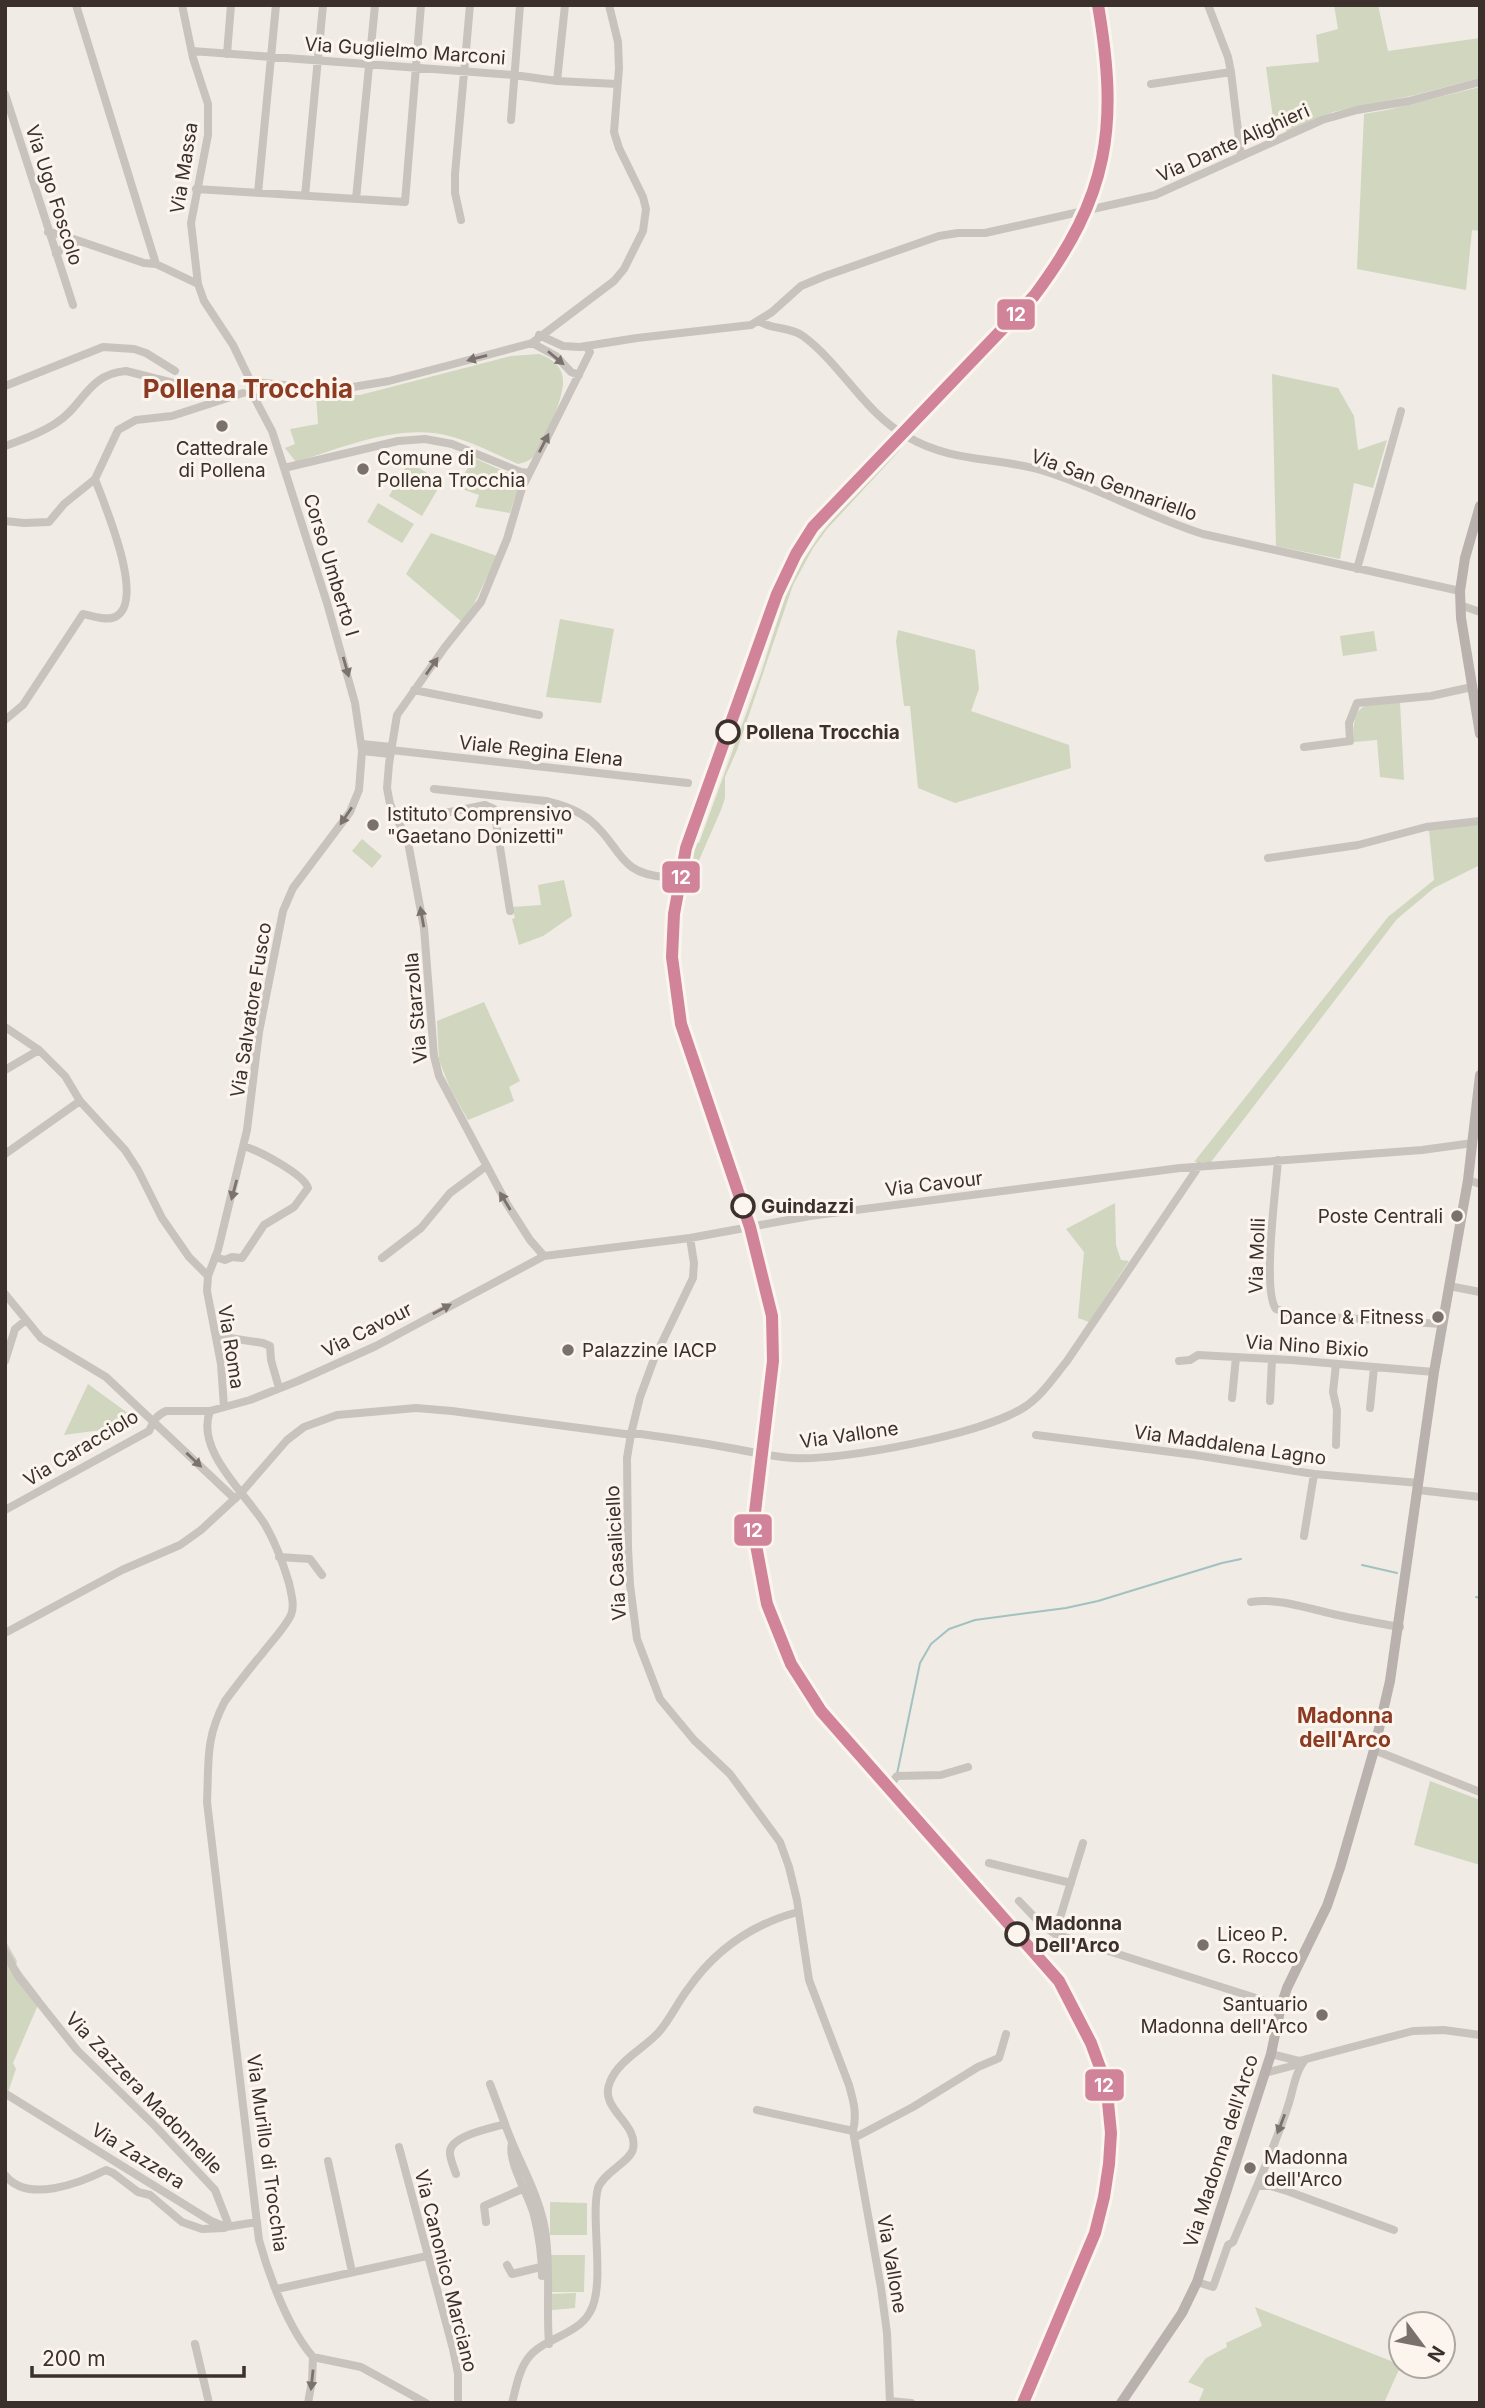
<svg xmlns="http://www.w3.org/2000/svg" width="1485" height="2408" viewBox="0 0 1485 2408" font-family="Inter,sans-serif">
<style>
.green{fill:#d1d6bf}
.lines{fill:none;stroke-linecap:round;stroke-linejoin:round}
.stream{stroke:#a1c2c1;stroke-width:2}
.minor{stroke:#c9c3be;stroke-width:8}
.major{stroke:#b8b1ad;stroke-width:10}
.rail-1-casing{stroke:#fbf5ee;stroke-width:18}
.rail-1{stroke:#d18499;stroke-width:12}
.oneway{fill:#7b726d}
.poi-dot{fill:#7a716c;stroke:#fbf5ee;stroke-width:2.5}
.stop-dot{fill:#fbf5ee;stroke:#3b302b;stroke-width:3.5}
.labels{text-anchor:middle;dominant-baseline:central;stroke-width:6;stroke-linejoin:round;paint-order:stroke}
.street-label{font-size:19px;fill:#3b302b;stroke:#fbf5ee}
.poi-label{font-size:19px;fill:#3b302b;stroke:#fbf5ee;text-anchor:start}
.stop-label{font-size:19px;font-weight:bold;fill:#3b302b;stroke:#fbf5ee;text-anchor:start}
.neighbourhood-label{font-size:21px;font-weight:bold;fill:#8c3b22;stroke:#fbf5ee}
.district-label{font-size:26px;font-weight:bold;fill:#8c3b22;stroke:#fbf5ee}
.line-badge{stroke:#fbf5ee;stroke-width:2.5}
.badge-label{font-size:19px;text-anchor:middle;font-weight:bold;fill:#fff}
</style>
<rect width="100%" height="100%" fill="#f0ebe5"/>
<path class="green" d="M1334 5H1378L1388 51 1480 38V78L1415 95 1333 112 1287 133 1283 122 1274 125 1266 67 1319 62 1316 35 1338 29Z
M1480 87V231L1472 230 1466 290 1357 269 1364 114 1387 110Z
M539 354C551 358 563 366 563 381 564 398 544 443 533 457 529 461 523 463 518 464 497 455 475 443 453 437 400 422 346 447 296 462L285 448 295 444 290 429 318 424 316 395H360L511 356Z
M1272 374 1338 388 1354 416 1358 450 1387 440 1373 488 1354 483 1340 559 1276 546Z
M903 443 899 451 827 529 813 548 793 585 737 750 725 777V798L721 810 696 867 684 874 694 842 699 843 761 673 791 578 794 577C821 525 862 485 903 443Z
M474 458 521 479 510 513 475 507 479 495 456 487Z
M409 462 442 482 422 516 389 496Z
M378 503 414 524 402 543 367 522Z
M431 533 497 556 474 604 462 622 406 574Z
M560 619 614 629 601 703 546 697Z
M898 630 975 650 979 689 971 711 1069 745 1071 768 955 803 918 788 910 706H904L896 641Z
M1374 631 1377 651 1343 656 1340 636Z
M1400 702 1404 780 1380 777 1377 740 1354 742C1352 700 1364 705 1400 702Z
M1480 824V865L1434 888 1397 919 1211 1162H1194L1388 917 1434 880 1429 830Z
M362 839 382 856 372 868 352 851Z
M564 880 572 916 543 936 519 945 512 919 515 918 512 907 541 905 538 885Z
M484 1002 520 1081 509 1087 514 1101 468 1120 450 1088 439 1060 437 1021Z
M1115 1203 1116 1245 1121 1260 1129 1261 1089 1322 1078 1318 1084 1252 1066 1229Z
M88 1384 140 1422 116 1428 64 1435Z
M1430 1781 1480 1800V1865L1414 1845Z
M5 1940 17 1961 16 1965 41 1998 13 2063 16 2069 5 2101Z
M550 2202 587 2203V2235H550Z
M551 2255H585L584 2292H551Z
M576 2293 575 2308 552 2310 551 2294Z
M1255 2307 1401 2365 1384 2403H1198L1204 2389 1188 2382 1206 2358 1227 2347 1226 2343 1262 2326Z"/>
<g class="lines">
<path class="stream" d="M1362 1565 1397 1573
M1476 1597 1480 1598
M897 1774 920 1663 931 1644 949 1629 975 1620 1066 1608 1098 1601 1222 1563 1241 1559"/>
<path class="minor" d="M76 5 156 264 198 284
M182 5 193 58 208 104V135L191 223 198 284 204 301 233 345 250 380
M1208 5 1228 57 1231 72
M192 51 514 75 557 81 617 84
M227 54 231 5
M557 81 565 5
M1151 84 1231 72 1241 156
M5 94 73 305
M511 120 520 5
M196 189 405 202 421 5
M258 193 276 5
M305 196 323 5
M356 199 375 5
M461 220 455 193V174L470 5
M48 232 59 234 144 263 156 264
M56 254 62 249 81 242
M759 321C772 330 789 326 803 336 842 365 863 411 906 436 954 464 995 456 1044 471 1099 488 1149 517 1203 534L1460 591
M539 335 563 346 580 347 637 338 751 325 772 312 801 286 825 276 939 236 958 233H985L1155 195 1322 120 1357 110 1409 101 1480 82
M532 343 556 356 571 372 579 375
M245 381 335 390 389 381 450 365 532 343 614 281 624 269 643 231 646 209 643 197 619 148 614 132 619 68 618 42 609 5
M5 386 103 347 134 349 146 353 175 371
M5 446C22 440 41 433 56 423 83 407 87 374 126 371L225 396
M284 468 398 441 425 439 452 444 521 472 529 473
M5 521 24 523 49 522 64 504 95 479 118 430 136 420 172 416 243 393
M1357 569 1401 411
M1460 605 1480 612
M414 690 539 715
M5 720 23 705 83 614C93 616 106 621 115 617 147 602 104 504 95 479
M362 744 391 747
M1304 747 1350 741 1349 723 1357 703 1431 696 1472 687
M391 750 688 783
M362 751 390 754
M434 789 546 801C563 805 578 810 591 821 622 847 617 874 666 877
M396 815H435L485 805 494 809 510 911
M1268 858 1358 845 1426 827 1480 821
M5 1027 39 1050 65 1076 80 1101 125 1150 138 1170 162 1218 189 1257 208 1276
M5 1070 39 1050
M5 1154 80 1101
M1278 1160C1276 1188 1262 1291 1276 1309L1294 1315 1442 1324
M1468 1180 1480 1184
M690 1238 694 1263 693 1278 654 1359 640 1397 631 1434 627 1458 628 1548 630 1585 637 1639 660 1699 694 1740 730 1774 780 1842 789 1867 797 1900 809 1980 849 2085C854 2103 857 2114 853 2131
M544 1256 530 1240 507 1204 439 1076 434 1056 424 928 408 842 390 804 387 788 389 764 397 715 445 647 481 602 507 539 522 488 590 352 586 346
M215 1257 225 1260 232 1257 242 1258 264 1225 294 1207 308 1188C304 1174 259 1151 244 1146
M382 1258 421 1228 450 1193 485 1167
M1449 1286 1480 1292
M5 1294 41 1338 106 1377 235 1499
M217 1336 263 1343 270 1346 271 1360 279 1388
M5 1361 15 1329 26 1320
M1179 1361 1190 1360 1198 1355 1291 1360 1434 1372
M1336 1364 1333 1392 1337 1410 1336 1445
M1232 1398 1236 1357
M1270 1401 1272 1360
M224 1407 221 1364 207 1291 208 1276 218 1250 247 1130 259 1032 283 911 293 888 350 812 359 790 362 751 355 703 327 603 284 468 272 431 253 395
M1370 1408 1374 1367
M210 1411C195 1450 245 1493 264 1523 275 1541 283 1563 289 1583 291 1593 295 1605 291 1615 284 1629 271 1642 262 1654 249 1669 237 1685 225 1701 205 1739 209 1761 207 1802L259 2240C269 2276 288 2328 313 2357
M1036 1435 1195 1455 1314 1474 1419 1483
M1418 1490 1480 1497
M5 1510 149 1431C154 1421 155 1416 166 1411H210L250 1400 298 1381 376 1346 544 1256 690 1238 810 1216 1180 1168 1422 1150 1473 1143
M1304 1536 1314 1474
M279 1557 310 1559 322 1575
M1251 1602C1280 1598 1305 1608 1333 1614 1355 1619 1377 1623 1400 1627
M5 1633 122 1570 180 1545 201 1530 241 1493 287 1440 304 1427 337 1415 416 1408 452 1411 625 1434H641C669 1438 697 1442 725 1447 748 1451 771 1457 794 1458 843 1461 982 1434 1023 1408 1041 1397 1053 1378 1067 1361L1199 1166
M1374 1750 1480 1792
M890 1785 897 1776 941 1775 968 1767
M989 1863 1071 1883
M1019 1901 1040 1923 1055 1934 1281 2006
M1055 1934 1083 1843
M5 1952 18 1976 77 2050 156 2127 215 2190 229 2226
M1271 2054 1299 2061
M1265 2073 1292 2066 1299 2061 1413 2031 1444 2030 1480 2035
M490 2084 505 2124
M6 2094 211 2221 226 2227 257 2222
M757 2110 853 2131
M853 2131 881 2288 887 2333 890 2403
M856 2137 913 2107 978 2067 999 2058 1006 2034
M512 2143C507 2162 529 2195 534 2215 539 2235 542 2255 542 2276
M399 2147 453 2349 458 2374V2403
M328 2161 352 2272
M456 2174C454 2168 449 2157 450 2151 452 2135 493 2128 505 2124 517 2159 539 2193 545 2230 551 2268 546 2306 549 2344
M5 2175C27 2204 80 2183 106 2170L113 2173 138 2192 150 2195 182 2222 202 2229 224 2228
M1258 2186H1271L1287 2191 1394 2230
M486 2222 484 2206 527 2187
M507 2265 512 2274 545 2266
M1197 2282 1213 2287 1228 2245 1233 2242C1252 2197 1273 2152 1288 2106 1293 2091 1295 2072 1305 2060
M277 2289 427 2256
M195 2344 209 2403
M313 2357 361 2367 426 2403
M890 2401 911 2403
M308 2403 312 2381 313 2357
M512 2403C516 2388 519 2369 529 2357 542 2339 578 2335 590 2312 606 2285 590 2219 598 2188 604 2172 630 2162 633 2149 639 2123 598 2109 610 2082 618 2061 643 2049 658 2033 670 2020 677 2003 688 1989 715 1950 753 1924 798 1912"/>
<path class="major" d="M1480 506 1465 558 1460 591 1461 618 1480 734
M1121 2403 1182 2313 1197 2282 1271 2054 1281 2006 1287 1988 1327 1906 1340 1868 1374 1750 1390 1681 1434 1372 1468 1180 1480 1075"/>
<defs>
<path id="rail-1" d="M1023 2403 1095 2233 1104 2197 1109 2164 1111 2133 1108 2102 1102 2073 1091 2043 1059 1981 821 1711 791 1664 767 1604 753 1529 773 1361 772 1316 750 1227 681 1024 672 957 674 914 686 848 777 594 796 554 813 527 1034 296C1109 196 1119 127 1098 5"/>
</defs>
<use href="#rail-1" class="rail-1-casing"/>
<use href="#rail-1" class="rail-1"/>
</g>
<defs><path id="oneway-solid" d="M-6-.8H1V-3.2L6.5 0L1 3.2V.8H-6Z" transform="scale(1.75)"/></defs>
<g class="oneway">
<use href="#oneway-solid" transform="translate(477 358) rotate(165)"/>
<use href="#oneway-solid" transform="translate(556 358) rotate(40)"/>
<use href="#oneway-solid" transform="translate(544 443) rotate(-63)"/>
<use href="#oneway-solid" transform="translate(432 666) rotate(-55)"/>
<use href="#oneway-solid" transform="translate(346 667) rotate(74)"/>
<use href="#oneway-solid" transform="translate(346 816) rotate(124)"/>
<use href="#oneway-solid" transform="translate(422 917) rotate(-100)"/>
<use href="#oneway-solid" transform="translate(234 1190) rotate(105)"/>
<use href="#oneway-solid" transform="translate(505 1201) rotate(-121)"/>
<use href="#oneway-solid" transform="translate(442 1309) rotate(-28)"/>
<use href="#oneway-solid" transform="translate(194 1460) rotate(43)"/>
<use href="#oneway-solid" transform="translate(1281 2124) rotate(111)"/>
<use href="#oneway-solid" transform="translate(312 2380) rotate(96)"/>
</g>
<g class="poi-dot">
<circle cx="222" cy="426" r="7"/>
<circle cx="363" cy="469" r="7"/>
<circle cx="373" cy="825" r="7"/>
<circle cx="1457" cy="1216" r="7"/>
<circle cx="1438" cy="1317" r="7"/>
<circle cx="568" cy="1350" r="7"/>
<circle cx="1203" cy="1945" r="7"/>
<circle cx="1322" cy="2015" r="7"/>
<circle cx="1250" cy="2168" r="7"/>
</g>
<g class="stop-dot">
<circle cx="728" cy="732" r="11"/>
<circle cx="743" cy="1206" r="11"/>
<circle cx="1017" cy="1934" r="11"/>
</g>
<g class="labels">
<g class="street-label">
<text transform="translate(405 51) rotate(4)">Via Guglielmo Marconi</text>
<text transform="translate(1233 143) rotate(-24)">Via Dante Alighieri</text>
<text transform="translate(184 168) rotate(-81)">Via Massa</text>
<text transform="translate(54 195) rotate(72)">Via Ugo Foscolo</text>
<text transform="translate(1114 485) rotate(20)">Via San Gennariello</text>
<text transform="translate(331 565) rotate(73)">Corso Umberto I</text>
<text transform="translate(541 751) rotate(6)">Viale Regina Elena</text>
<text transform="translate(416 1008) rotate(-95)">Via Starzolla</text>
<text transform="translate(251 1010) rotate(-81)">Via Salvatore Fusco</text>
<text transform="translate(934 1184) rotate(-7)">Via Cavour</text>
<text transform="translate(1257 1256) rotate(-88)">Via Molli</text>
<text transform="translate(367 1330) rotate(-27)">Via Cavour</text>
<text transform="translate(1307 1346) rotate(4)">Via Nino Bixio</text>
<text transform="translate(231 1347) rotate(81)">Via Roma</text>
<text transform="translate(849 1435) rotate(-8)">Via Vallone</text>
<text transform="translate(1230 1445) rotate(8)">Via Maddalena Lagno</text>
<text transform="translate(81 1448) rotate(-31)">Via Caracciolo</text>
<text transform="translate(616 1553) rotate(-93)">Via Casaliciello</text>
<text transform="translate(144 2093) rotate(46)">Via Zazzera Madonnelle</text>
<text transform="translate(1221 2151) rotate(-72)">Via Madonna dell'Arco</text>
<text transform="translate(267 2153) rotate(82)">Via Murillo di Trocchia</text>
<text transform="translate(138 2156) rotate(32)">Via Zazzera</text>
<text transform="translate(892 2264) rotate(80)">Via Vallone</text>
<text transform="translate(446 2271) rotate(76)">Via Canonico Marciano</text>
</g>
<g class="poi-label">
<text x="222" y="448" text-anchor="middle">Cattedrale<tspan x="222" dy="22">di Pollena</tspan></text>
<text x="377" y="458">Comune di<tspan x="377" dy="22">Pollena Trocchia</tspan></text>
<text x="387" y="814">Istituto Comprensivo<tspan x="387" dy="22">"Gaetano Donizetti"</tspan></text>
<text x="1443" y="1216" text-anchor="end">Poste Centrali</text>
<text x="1424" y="1317" text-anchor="end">Dance &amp; Fitness</text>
<text x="582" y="1350">Palazzine IACP</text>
<text x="1217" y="1934">Liceo P.<tspan x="1217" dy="22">G. Rocco</tspan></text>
<text x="1308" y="2004" text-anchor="end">Santuario<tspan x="1308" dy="22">Madonna dell'Arco</tspan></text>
<text x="1264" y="2157">Madonna<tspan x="1264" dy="22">dell'Arco</tspan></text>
</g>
<g class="stop-label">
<text x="746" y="732">Pollena Trocchia</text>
<text x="761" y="1206">Guindazzi</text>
<text x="1035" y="1923">Madonna<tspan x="1035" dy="22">Dell'Arco</tspan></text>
</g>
<g class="neighbourhood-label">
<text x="1345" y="1715">Madonna<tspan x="1345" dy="24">dell'Arco</tspan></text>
</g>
<g class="district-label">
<text x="248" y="388">Pollena Trocchia</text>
</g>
</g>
<g class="line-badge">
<rect x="996" y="298" width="40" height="33" rx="7" fill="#d18499"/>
<rect x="661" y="860" width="40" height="34" rx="7" fill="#d18499"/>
<rect x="733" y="1513" width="40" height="34" rx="7" fill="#d18499"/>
<rect x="1084" y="2068" width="41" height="34" rx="7" fill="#d18499"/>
</g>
<g class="badge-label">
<text x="1016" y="321">12</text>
<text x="681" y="884">12</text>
<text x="753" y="1537">12</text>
<text x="1104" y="2092">12</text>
</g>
<rect width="1485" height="2408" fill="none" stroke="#3b302b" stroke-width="14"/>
<g transform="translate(1422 2345) rotate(122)"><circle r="33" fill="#fbf5ee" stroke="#aea6a0" stroke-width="2"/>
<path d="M0-5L12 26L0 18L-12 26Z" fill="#7a716c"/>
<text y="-10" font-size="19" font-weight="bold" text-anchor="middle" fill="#3b302b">N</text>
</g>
<path d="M32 2366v10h212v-10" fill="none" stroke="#3b302b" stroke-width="3.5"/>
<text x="42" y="2366" font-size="21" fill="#3b302b" stroke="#fbf5ee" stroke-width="5" paint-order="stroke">200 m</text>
</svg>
